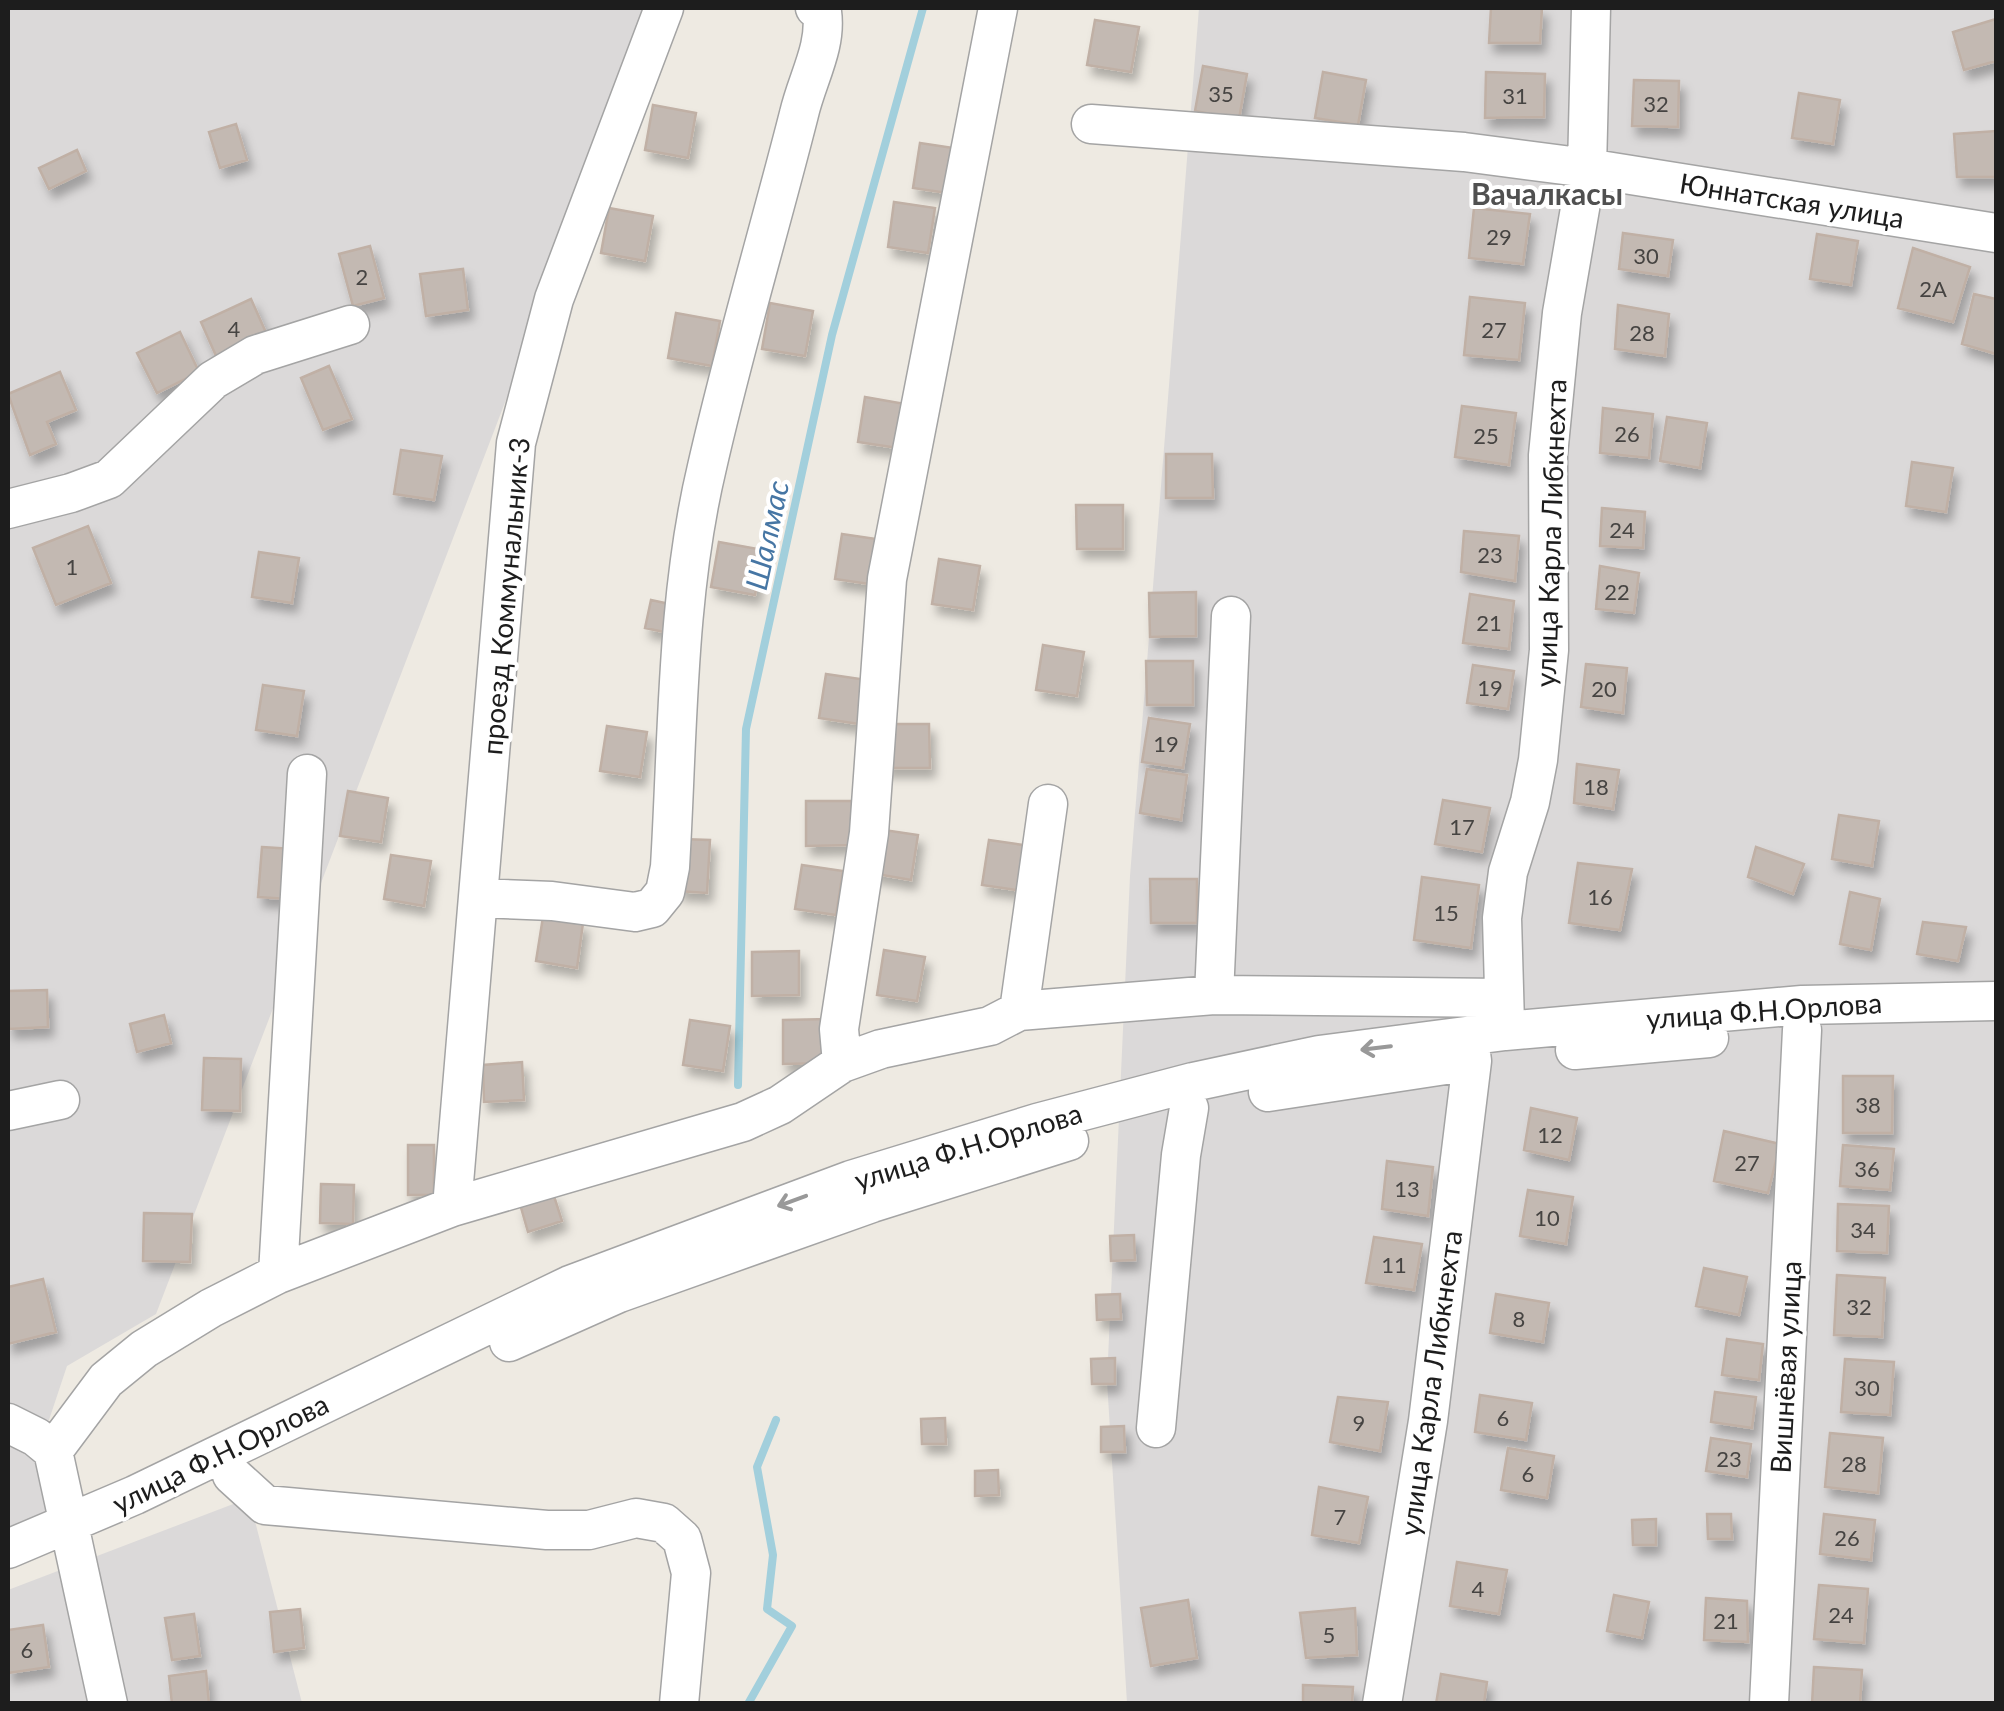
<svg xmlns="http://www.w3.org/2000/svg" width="2004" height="1711" viewBox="0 0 2004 1711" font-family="Lato,sans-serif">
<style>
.residential{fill:#dbd9d9}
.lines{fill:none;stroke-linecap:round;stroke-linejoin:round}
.stream{stroke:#a2cfdc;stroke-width:8}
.building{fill:#c3b9b2;stroke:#c0b0a5;stroke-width:2.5;filter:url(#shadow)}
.minor-casing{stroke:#a4a4a4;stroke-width:41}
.minor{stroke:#fff;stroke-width:38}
.oneway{stroke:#999}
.labels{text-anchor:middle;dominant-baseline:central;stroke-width:8;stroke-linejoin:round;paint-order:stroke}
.number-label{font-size:22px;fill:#464442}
.street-label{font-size:28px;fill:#1d1d1d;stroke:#fff}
.neighbourhood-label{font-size:30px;font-weight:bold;fill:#505050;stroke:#fff}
.water-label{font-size:30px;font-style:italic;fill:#4676a4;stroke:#fff}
</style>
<defs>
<filter id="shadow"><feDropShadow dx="5" dy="9" stdDeviation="5" flood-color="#0004"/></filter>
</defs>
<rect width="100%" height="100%" fill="#eeeae2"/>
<path class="residential" d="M8 8H656L156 1314 67 1366 45 1432 51 1520 8 1537Z
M1199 8H1996V1703H1127L1107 1381 1130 876Z
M249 1498 302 1703 8 1704V1590Z"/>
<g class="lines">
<path class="stream" d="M738 1085 746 729 832 335 923 8
M748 1704 792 1626 767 1609 773 1555 757 1467 776 1420"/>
</g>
<path class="building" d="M1491 8H1542L1540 43H1489Z
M1996 19V61L1964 70 1953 32Z
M1095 20 1139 27 1131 72 1087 65Z
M1203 66 1247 74 1239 119 1195 111Z
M1323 72 1366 80 1358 125 1315 118Z
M1486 72 1545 74 1544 117 1485 118Z
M1634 80 1679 81 1678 127 1632 126Z
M1799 93 1840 100 1833 144 1792 138Z
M653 105 696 113 688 158 645 150Z
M236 124 247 160 220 168 209 132Z
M1996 131V177H1957L1954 134Z
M920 143 960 149 954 194 913 188Z
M77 150 86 171 49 189 39 168Z
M894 202 935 208 928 253 888 247Z
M609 208 653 216 645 261 601 253Z
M1474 208 1530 214 1523 264 1469 258Z
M1623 233 1673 240 1668 276 1619 269Z
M1817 234 1858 241 1851 285 1810 279Z
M370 246 384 298 353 306 339 254Z
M1913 248 1970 267 1953 322 1898 308Z
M463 269 468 310 426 316 420 274Z
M1974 294 1996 299V354L1962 344Z
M1470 297 1525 303 1519 360 1464 355Z
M251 299 267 335 217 358 201 322Z
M770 303 813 311 805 356 762 349Z
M1618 305 1669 314 1665 356 1615 349Z
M676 313 720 321 712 366 668 358Z
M180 332 199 372 157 393 137 353Z
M329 366 352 419 323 430 301 378Z
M60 372 76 410 47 422 56 444 30 455 8 394Z
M865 397 905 404 898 448 858 442Z
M1462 406 1516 413 1509 465 1455 457Z
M1603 408 1653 414 1649 458 1600 453Z
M1667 417 1707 423 1700 468 1660 461Z
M401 450 442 456 434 500 394 494Z
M1166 454H1212L1213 498H1166Z
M1912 462 1953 468 1946 512 1906 506Z
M1076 505H1123V549H1077Z
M1602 508 1645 512 1643 548 1600 546Z
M88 526 111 583 56 605 33 548Z
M1464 531 1519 536 1515 581 1461 572Z
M842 534 883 540 876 585 835 579Z
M719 542 763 550 755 595 711 587Z
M259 552 299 558 292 603 252 597Z
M939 559 980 566 973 610 932 604Z
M1600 566 1639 573 1634 613 1596 609Z
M1196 592V636L1150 637 1149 593Z
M1470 594 1514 601 1509 649 1463 643Z
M651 600 679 606 674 634 645 628Z
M1043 645 1084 652 1077 696 1036 690Z
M1146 661H1193V705H1147Z
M1586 664 1627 668 1623 713 1581 707Z
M1473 665 1514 671 1508 709 1467 703Z
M826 674 867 680 859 724 819 718Z
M263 685 304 691 297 736 256 730Z
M1149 718 1190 724 1183 768 1142 762Z
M883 724H929L930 768H883Z
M607 726 647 732 640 777 600 771Z
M1577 764 1619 770 1613 809 1574 803Z
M1147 769 1187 775 1181 820 1140 813Z
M348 791 388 798 381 842 340 836Z
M1443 800 1490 808 1482 852 1435 844Z
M806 801H852V845L806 846Z
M1839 815 1879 821 1872 866 1832 859Z
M877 829 918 835 911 880 871 873Z
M681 839 710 840 707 893 678 891Z
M989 840 1030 846 1023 891 982 885Z
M262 847 293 849 288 899 258 897Z
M1756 847 1804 864 1793 894 1748 877Z
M391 855 431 861 424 906 384 899Z
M1578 863 1632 869 1620 930 1569 923Z
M802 865 843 871 836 915 795 909Z
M1422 877 1479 885 1471 948 1414 940Z
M1150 879H1197V923H1151Z
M1850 892 1880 899 1871 950 1840 944Z
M543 917 583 923 577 968 536 961Z
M1923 922 1966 927 1958 961 1917 954Z
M884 950 925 957 917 1001 877 995Z
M799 951V995L752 996V952Z
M47 990 48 1027 9 1029 8 991Z
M164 1015 171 1043 137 1052 130 1024Z
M829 1019V1063L783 1064V1020Z
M690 1020 730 1026 723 1071 683 1065Z
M204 1058 241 1059 240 1111 202 1110Z
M522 1062 524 1100 484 1102 483 1065Z
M1843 1076H1893L1892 1133H1843Z
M1531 1108 1577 1118 1569 1160 1524 1150Z
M1724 1131 1780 1144 1768 1193 1714 1181Z
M408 1145H434V1195H408Z
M1843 1145 1894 1149 1890 1190 1840 1186Z
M1387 1161 1433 1167 1428 1216 1382 1209Z
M321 1184 354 1185 353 1224 320 1223Z
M1528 1190 1573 1197 1566 1244 1520 1236Z
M553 1193 562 1221 528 1232 520 1204Z
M1838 1204 1889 1206 1887 1253 1837 1251Z
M144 1213 192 1214 190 1262 143 1261Z
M1134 1235 1135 1260 1111 1261 1110 1236Z
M1374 1237 1422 1244 1414 1290 1366 1283Z
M1704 1268 1747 1277 1739 1315 1696 1306Z
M1837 1275 1885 1278 1882 1337 1834 1335Z
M43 1279 56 1332 8 1344V1287Z
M1120 1294 1121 1319 1097 1320 1096 1295Z
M1496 1294 1549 1303 1543 1342 1490 1333Z
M1727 1339 1763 1344 1759 1380 1722 1375Z
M1115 1358V1384H1092L1091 1359Z
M1845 1359 1894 1362 1890 1415 1841 1412Z
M1715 1392 1756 1397 1752 1428 1711 1422Z
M1480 1395 1532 1403 1526 1440 1475 1432Z
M1338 1397 1388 1402 1380 1451 1330 1442Z
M945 1418 946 1444H922L921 1419Z
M1124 1426 1125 1452H1101V1427Z
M1830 1433 1883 1438 1878 1493 1825 1487Z
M1711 1438 1751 1444 1747 1477 1706 1471Z
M1508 1448 1554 1456 1547 1498 1501 1490Z
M998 1470 999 1495 975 1496V1471Z
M1319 1487 1368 1497 1359 1543 1312 1535Z
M1707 1514H1731L1732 1539H1708Z
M1824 1514 1875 1520 1871 1560 1820 1554Z
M1656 1519V1545H1633L1632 1520Z
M1457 1562 1507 1570 1499 1614 1450 1606Z
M1819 1585 1868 1589 1864 1643 1814 1639Z
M1614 1595 1649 1602 1642 1638 1607 1631Z
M1706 1598 1747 1601 1748 1642 1704 1640Z
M1188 1600 1197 1658 1151 1666 1141 1608Z
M1355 1608 1357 1655 1306 1658 1300 1613Z
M300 1609 304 1648 274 1652 270 1612Z
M194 1614 200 1656 172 1660 165 1618Z
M43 1625 49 1667 8 1673V1630Z
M1814 1667 1862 1670 1860 1704H1812Z
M206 1671 209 1704H172L169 1676Z
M1441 1674 1487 1682 1484 1704H1436Z
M1303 1685 1353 1687 1352 1704H1303Z"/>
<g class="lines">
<defs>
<path id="minor" d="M1091 124 1464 152 1587 168 1996 233
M8 509 71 493 109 479 213 380 255 355 350 325
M478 898 552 901 635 912 652 908 665 892 670 867C678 734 676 597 707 467 734 348 769 232 799 114 807 79 827 47 822 12L815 8
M1214 995 1231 616
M1019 1011 1048 804
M1505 1024 1502 918 1508 872 1530 802 1538 760 1549 650 1548 455 1562 313 1587 168 1591 8
M1575 1050 1709 1038
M842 1063 839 1029 869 833 887 579 998 8
M1268 1092 1465 1062
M8 1111 60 1100
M452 1207 516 443 554 299 664 8
M278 1274 307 774
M509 1342 619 1293 872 1203 1069 1141
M8 1423 36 1437 53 1451
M1156 1428 1181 1155 1189 1108
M232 1475 265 1505 547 1530H589L636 1518 664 1523 682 1539 691 1573 679 1704
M8 1549 135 1495 570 1285 851 1180 1037 1123 1193 1082 1319 1055 1505 1031 1802 1005 1996 1001
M108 1704 53 1451 106 1380 144 1349 211 1308 278 1274 452 1207 743 1122 780 1105 842 1063 881 1049 990 1026 1019 1011 1214 995 1503 998
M1382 1704 1428 1421 1472 1061 1469 1038
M1769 1704 1802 1030"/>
</defs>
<use href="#minor" class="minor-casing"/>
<use href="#minor" class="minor"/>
</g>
<defs><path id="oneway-shaft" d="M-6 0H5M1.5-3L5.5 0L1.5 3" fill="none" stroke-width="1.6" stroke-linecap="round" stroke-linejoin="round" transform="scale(2.5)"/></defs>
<g class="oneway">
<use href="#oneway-shaft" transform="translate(1376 1048) rotate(173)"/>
<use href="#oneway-shaft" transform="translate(792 1201) rotate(160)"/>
</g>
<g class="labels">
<g class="number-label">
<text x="1221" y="93">35</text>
<text x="1515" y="95">31</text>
<text x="1656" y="103">32</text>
<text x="1499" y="236">29</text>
<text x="1646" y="255">30</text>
<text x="362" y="276">2</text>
<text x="1933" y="288">2А</text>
<text x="234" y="328">4</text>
<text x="1494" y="329">27</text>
<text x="1642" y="332">28</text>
<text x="1627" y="433">26</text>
<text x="1486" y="435">25</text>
<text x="1622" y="529">24</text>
<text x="1490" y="554">23</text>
<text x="72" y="566">1</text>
<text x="1617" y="591">22</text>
<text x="1489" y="622">21</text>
<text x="1490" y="687">19</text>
<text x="1604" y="688">20</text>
<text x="1166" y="743">19</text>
<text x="1596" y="786">18</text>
<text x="1462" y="826">17</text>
<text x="1600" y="896">16</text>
<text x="1446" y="912">15</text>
<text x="1868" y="1104">38</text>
<text x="1550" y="1134">12</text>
<text x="1747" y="1162">27</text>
<text x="1867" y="1168">36</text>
<text x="1407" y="1188">13</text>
<text x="1547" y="1217">10</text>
<text x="1863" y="1229">34</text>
<text x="1394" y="1264">11</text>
<text x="1859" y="1306">32</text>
<text x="1519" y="1318">8</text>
<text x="1867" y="1387">30</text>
<text x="1503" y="1417">6</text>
<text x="1359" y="1422">9</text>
<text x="1729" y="1458">23</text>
<text x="1854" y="1463">28</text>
<text x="1528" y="1473">6</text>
<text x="1340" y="1516">7</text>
<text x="1847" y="1537">26</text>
<text x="1478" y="1588">4</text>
<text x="1841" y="1614">24</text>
<text x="1726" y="1620">21</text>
<text x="1329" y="1634">5</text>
<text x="27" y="1649">6</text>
</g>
<g class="street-label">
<text transform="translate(1792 200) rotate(9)">Юннатская улица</text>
<text transform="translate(1550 533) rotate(-88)">улица Карла Либкнехта</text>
<text transform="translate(505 596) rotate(-85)">проезд Коммунальник-3</text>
<text transform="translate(1764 1010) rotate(-4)">улица Ф.Н.Орлова</text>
<text transform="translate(968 1146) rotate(-17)">улица Ф.Н.Орлова</text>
<text transform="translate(1785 1367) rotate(-87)">Вишнёвая улица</text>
<text transform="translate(1430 1383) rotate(-82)">улица Карла Либкнехта</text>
<text transform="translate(220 1453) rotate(-26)">улица Ф.Н.Орлова</text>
</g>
<g class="neighbourhood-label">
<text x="1547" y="193">Вачалкасы</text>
</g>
<g class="water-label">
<text transform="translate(766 535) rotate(-78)">Шалмас</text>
</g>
</g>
<rect width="2004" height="1711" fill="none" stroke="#1d1d1d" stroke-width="20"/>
</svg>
